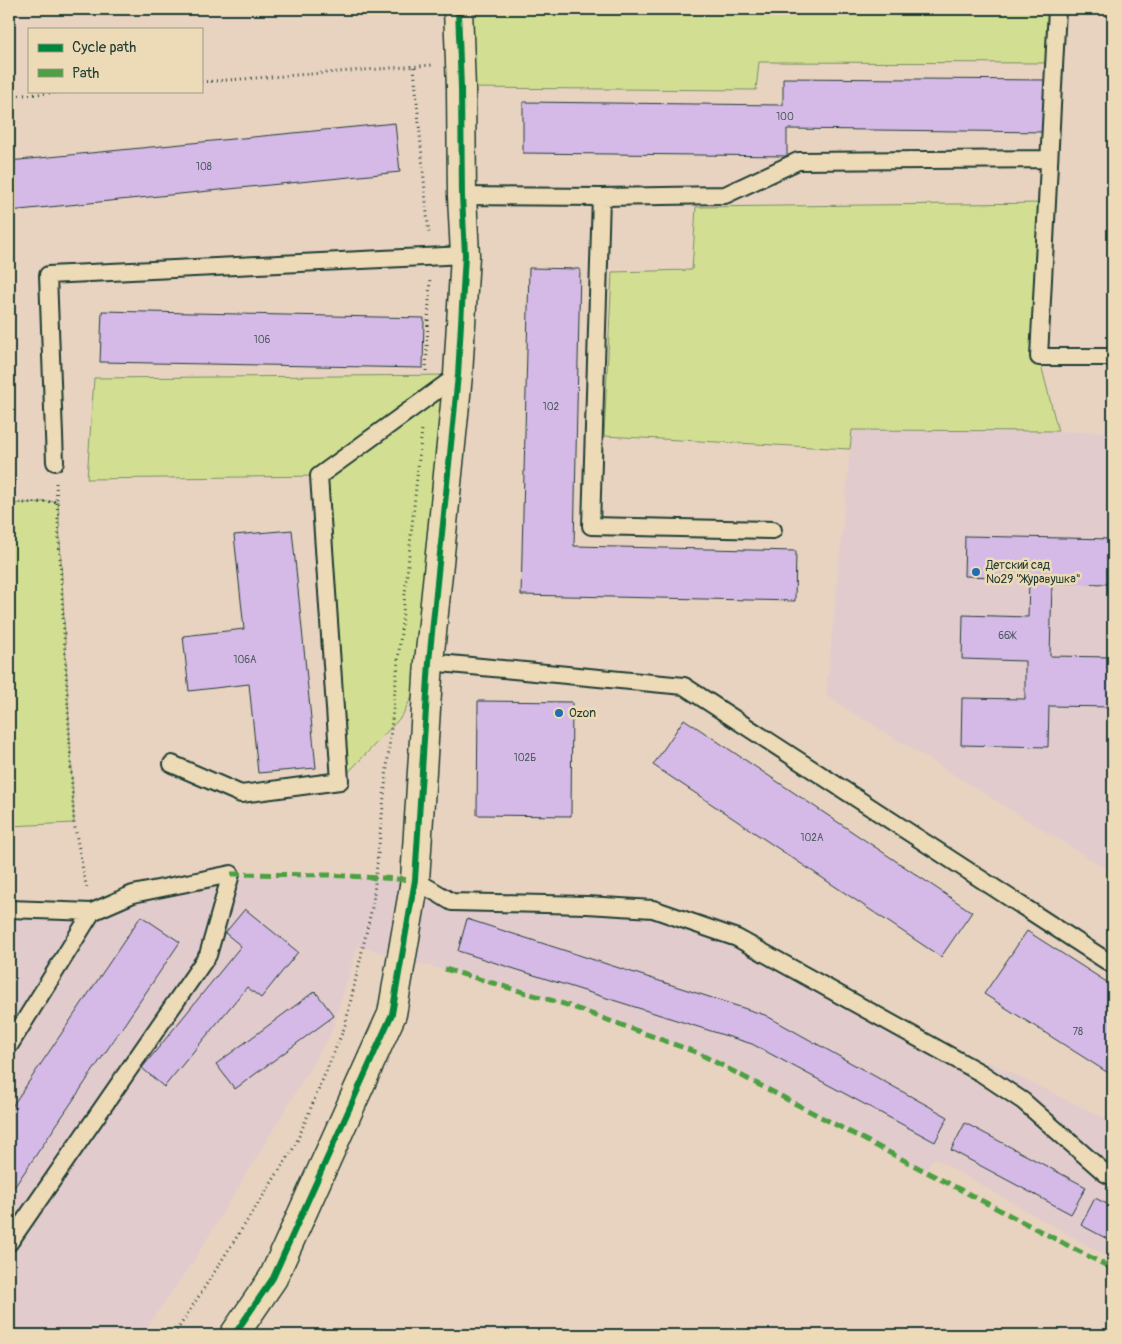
<svg xmlns="http://www.w3.org/2000/svg" width="1122" height="1344" viewBox="0 0 1122 1344" font-family="Pangolin,sans-serif">
<style>
.built{fill:#e2cbcc}
.green{fill:#d2df92;stroke:#788e63}
.building{fill:#d5b9e7;stroke:#1f3d34}
.lines{fill:none;stroke-linecap:round;stroke-linejoin:round}
.lane-casing{stroke:#1f3d34;stroke-width:20}
.street-casing{stroke:#1f3d34;stroke-width:31}
.path{stroke:#1f3d34;stroke-width:3;stroke-dasharray:1 4;stroke-linecap:butt}
.lane{stroke:#eddab7;stroke-width:16}
.street{stroke:#eddab7;stroke-width:28}
.quiet{stroke:#4da043;stroke-width:5;stroke-dasharray:10 5;stroke-linecap:butt}
.cycleway-casing{stroke:#eddab7;stroke-width:9}
.cycleway{stroke:#00873e;stroke-width:6}
.poi-dot{fill:#1f6fb2;stroke:#eddab7;stroke-width:2}
.labels{text-anchor:middle;dominant-baseline:central;stroke-width:5;stroke-linejoin:round;paint-order:stroke}
.number-label{font-size:10px;fill:#4c5c61}
.poi-label{font-size:12px;fill:#1f3d34;stroke:#eddab7;text-anchor:start}
</style>
<rect width="100%" height="100%" fill="#e8d3c1"/>
<filter id="ink" filterUnits="userSpaceOnUse"><feTurbulence type="fractalNoise" baseFrequency=".02" numOctaves="2"/><feDisplacementMap in="SourceGraphic" scale="10" xChannelSelector="R" yChannelSelector="G"/><feConvolveMatrix kernelMatrix="1 2 1 2 8 2 1 2 1" color-interpolation-filters="sRGB"/></filter>
<g filter="url(#ink)">
<path class="built" d="M852 430 1113 432V873L826 696Z
M231 874 329 875 415 880 453 902 653 909 737 938 981 1073 987 1061 1113 1122V1260L934 1158 925 1171 698 1053 564 1004 358 946 331 1034 193 1262 141 1335H9V1195L180 943 141 916 9 1111V1016L12 1011 9 1008V909L92 912Z"/>
<path class="green" d="M458 9H1057L1053 63 759 62 756 90 461 88Z
M1046 203 1039 357 1058 431 852 430 850 449 604 436 612 272 692 270 696 207Z
M458 375 429 662 402 716 340 781 319 476 87 479 94 378Z
M58 501 74 823 9 826V504Z"/>
<path class="building" d="M783 78 1048 80 1047 132 787 129V156L523 153V102L783 105Z
M395 123 400 172 9 211V161Z
M529 268 580 269 574 546 796 551 795 601 521 595Z
M102 311 424 318 423 368 100 362Z
M9 437 15 489 9 490Z
M292 530 316 768 258 773 249 684 189 691 183 636 244 629 234 535Z
M965 536 1113 539V584L1052 583 1050 656 1113 657V707L1049 706 1048 747 961 745 962 698 1025 699V661L962 659 963 615 1028 617 1029 578 964 576Z
M478 701 572 702 571 816 477 815Z
M684 719 972 912 941 957 653 765Z
M245 909 298 952 261 998 247 987 164 1087 142 1068 241 946 225 933Z
M141 916 180 942 9 1195V1111Z
M467 919 765 1015 948 1117 935 1142 752 1044 458 951Z
M1027 931 1113 986V1070L1110 1074 984 994Z
M315 991 334 1016 235 1089 216 1064Z
M965 1123 1086 1187 1071 1214 951 1150Z
M1095 1198 1113 1207V1242L1081 1225Z"/>
<g class="lines">
<defs>
<path id="lane" d="M1057 9 1039 357H1113
M462 196 601 197 725 195 798 161 1048 159
M601 197 591 526 773 530
M55 462 48 275 465 255
M429 662 684 686 1113 965
M172 764 241 794 340 781 319 476 458 375
M415 880 452 902 587 905 653 909 737 938 981 1073 1023 1101 1105 1173 1113 1177
M9 909 92 912 133 894 231 874 208 955 9 1243
M9 1046 92 912"/>
<path id="street" d="M234 1335 273 1278 392 1014 415 880 429 662 458 375 465 255 462 196 461 88 458 9"/>
</defs>
<use href="#lane" class="lane-casing"/>
<use href="#street" class="street-casing"/>
<path class="path" d="M414 67 429 236
M201 82 433 65
M9 96 76 91
M426 371 430 277
M56 483 74 823 87 890
M9 504 58 501
M174 1335 295 1146 345 1026 373 903 422 429"/>
<use href="#lane" class="lane"/>
<use href="#street" class="street"/>
<path class="quiet" d="M231 874 329 875 415 880
M445 969 564 1004 698 1053 1113 1269"/>
<defs>
<path id="cycleway" d="M234 1335 273 1278 392 1014 415 880 429 662 458 375 465 255 462 196 461 88 458 9"/>
</defs>
<use href="#cycleway" class="cycleway-casing"/>
<use href="#cycleway" class="cycleway"/>
</g>
</g>
<g class="poi-dot">
<circle cx="976" cy="572" r="5"/>
<circle cx="559" cy="713" r="5"/>
</g>
<g class="labels">
<g class="number-label">
<text x="785" y="117">100</text>
<text x="204" y="167">108</text>
<text x="262" y="340">106</text>
<text x="551" y="407">102</text>
<text x="1007" y="636">66Ж</text>
<text x="245" y="660">106А</text>
<text x="525" y="758">102Б</text>
<text x="812" y="838">102А</text>
<text x="1078" y="1032">78</text>
</g>
<g class="poi-label">
<text x="986" y="565">Детский сад<tspan x="986" dy="14">№29 "Журавушка"</tspan></text>
<text x="569" y="713">Ozon</text>
</g>
</g>
<rect width="1122" height="1344" fill="none" stroke="#eddab7" stroke-width="30"/>
<rect x="15" y="15" width="1092" height="1314" fill="none" stroke="#1f3d34" stroke-width="2" filter="url(#ink)"/>
<rect x="28" y="28" width="175" height="65" fill="#eddab7" stroke="#9b9b83"/>
<rect x="38" y="44" width="25" height="8" fill="#00873e" stroke="#9b9b83"/>
<text x="72" y="52" font-size="15" fill="#1f3d34">Cycle path</text>
<rect x="38" y="69" width="25" height="8" fill="#4da043" stroke="#9b9b83"/>
<text x="72" y="78" font-size="15" fill="#1f3d34">Path</text>
</svg>
